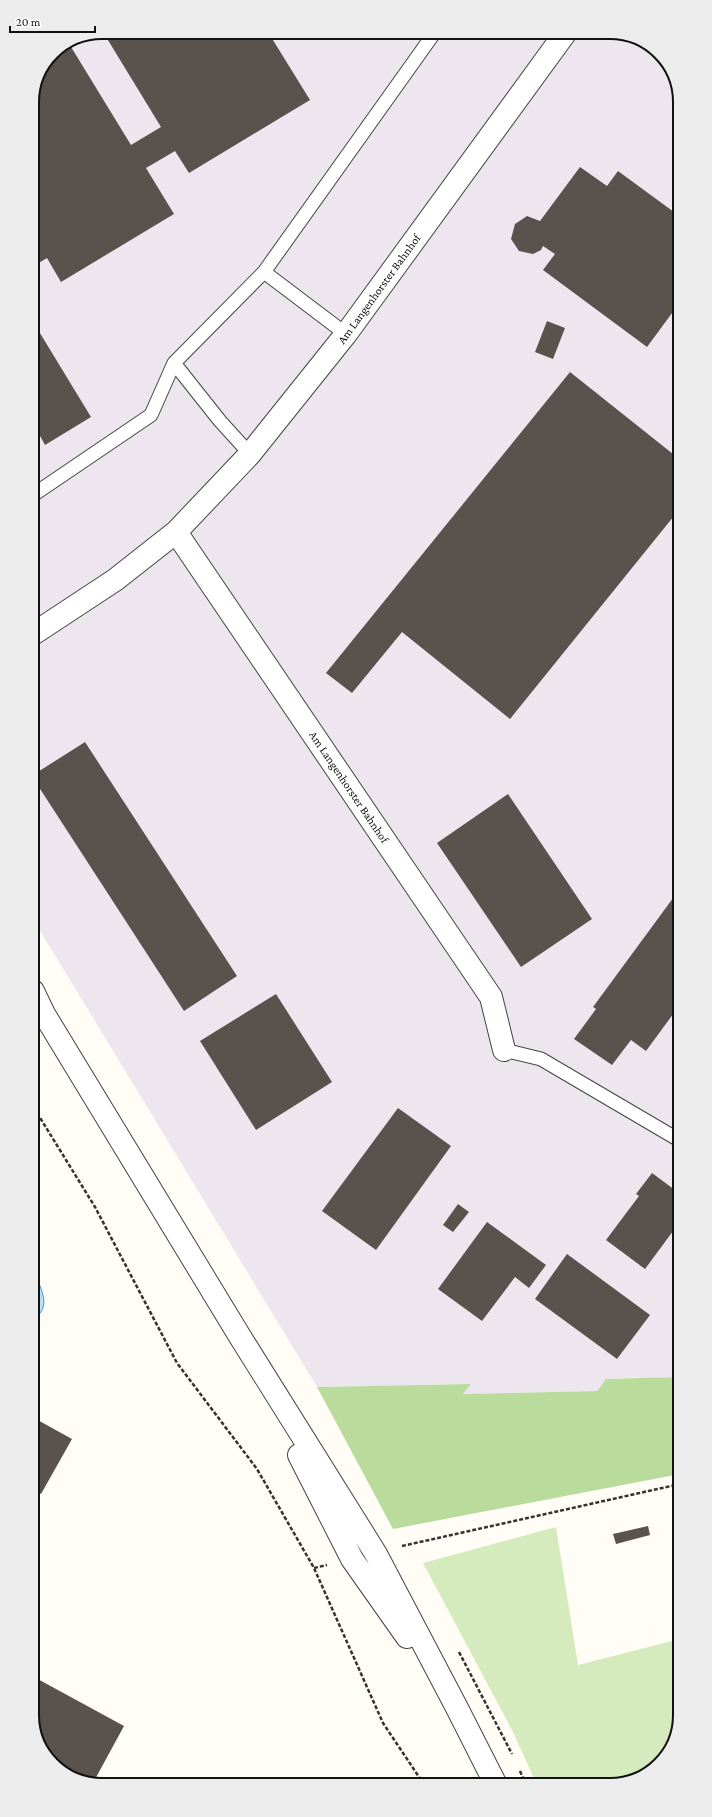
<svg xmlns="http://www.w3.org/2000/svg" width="712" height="1817" viewBox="0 0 712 1817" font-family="'Crimson Pro',serif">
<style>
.industrial{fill:#eee6ef}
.green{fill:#d5ebbd}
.forest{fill:#b9dc9c}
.water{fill:#b9e0f7;stroke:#3f96cf}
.building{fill:#5a524d}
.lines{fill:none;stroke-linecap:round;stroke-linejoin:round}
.service-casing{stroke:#444;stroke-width:15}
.minor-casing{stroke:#444;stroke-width:24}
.tertiary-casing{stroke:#444;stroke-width:24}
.path{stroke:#333;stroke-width:2.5;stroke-dasharray:4 2;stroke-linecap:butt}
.service{stroke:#fff;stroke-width:13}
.minor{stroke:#fff;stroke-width:22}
.tertiary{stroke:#fff;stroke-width:22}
.labels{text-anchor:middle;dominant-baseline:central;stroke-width:4;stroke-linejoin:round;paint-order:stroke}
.street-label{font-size:12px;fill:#111;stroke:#fff}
.rim{fill:none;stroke:#111;stroke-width:2}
</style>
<rect width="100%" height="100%" fill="#fffdf5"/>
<path class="industrial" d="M102 32H614L656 49 678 84 679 1377 606 1379 597 1391 463 1394 470 1384 317 1387 33 919 32 98 53 52 76 37Z"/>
<path class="green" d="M556 1527 578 1665 680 1639V1715L665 1758 628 1783H536L513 1732 423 1563Z"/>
<path class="forest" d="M679 1377 680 1474 393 1529 317 1387 471 1384 463 1394 597 1391 606 1379Z"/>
<path class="water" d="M34 1278 38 1280C44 1298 49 1306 34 1320Z"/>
<path class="building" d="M103 32H268L310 100 189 173 175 151 146 168 174 214 61 282 47 258 32 267V98L53 52 68 42 131 145 161 127Z
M580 167 607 186 618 171 678 215V305L647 347 543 270 555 254 543 246 541 250 533 254 519 251 511 239 515 224 527 216 540 221Z
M32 320 91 417 45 445 33 423Z
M547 321 565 328 553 359 535 352Z
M570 372 678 458V511L510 719 402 632 352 693 326 673Z
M85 742 237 976 184 1011 33 778V775Z
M508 794 592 919 521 967 437 843Z
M679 890V1006L646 1051 631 1040 612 1065 574 1039 596 1009 593 1007Z
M276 994 332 1082 256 1130 200 1041Z
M398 1108 451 1146 376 1250 322 1211Z
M652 1173 679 1193V1223L645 1269 606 1240 639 1196 636 1194Z
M458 1204 469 1212 453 1232 443 1225Z
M487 1222 546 1265 529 1288 515 1277 482 1321 438 1289Z
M567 1254 650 1315 617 1359 535 1299Z
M34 1418 72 1439 41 1494 34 1490Z
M648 1526 650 1535 616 1544 613 1534Z
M34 1677 124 1726 93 1783 56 1768 34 1733Z"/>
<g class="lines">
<defs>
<path id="service" d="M346 334 264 272 435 32
M250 454 220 421 174 363 264 272
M33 495 151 415 174 363
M504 1050 541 1059 679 1140"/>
<path id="minor" d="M176 532 491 997 504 1050
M33 634 115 580 176 532 250 454 346 334 566 32"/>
<path id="tertiary" d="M33 991 44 1014 239 1335 376 1554 457 1708 495 1783
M299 1455 352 1559 407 1637"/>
</defs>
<use href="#service" class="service-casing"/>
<use href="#minor" class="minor-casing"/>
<use href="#tertiary" class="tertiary-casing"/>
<path class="path" d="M34 1108 95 1207 177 1363 257 1469 314 1568 383 1723 423 1783
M402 1546 680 1484
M314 1568 327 1565
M459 1652 512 1754
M520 1771 525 1783"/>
<use href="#service" class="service"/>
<use href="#minor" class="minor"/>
<use href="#tertiary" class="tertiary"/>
</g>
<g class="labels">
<g class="street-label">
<text transform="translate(379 289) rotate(-54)">Am Langenhorster Bahnhof</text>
<text transform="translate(349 787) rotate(56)">Am Langenhorster Bahnhof</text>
</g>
</g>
<path d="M0 0H712V1817H0ZM102 39H610A63 63 0 0 1 673 102V1715A63 63 0 0 1 610 1778H102A63 63 0 0 1 39 1715V102A63 63 0 0 1 102 39Z" fill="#ececec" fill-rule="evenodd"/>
<path class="rim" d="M102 39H610A63 63 0 0 1 673 102V1715A63 63 0 0 1 610 1778H102A63 63 0 0 1 39 1715V102A63 63 0 0 1 102 39Z"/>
<path d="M10 26v6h85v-6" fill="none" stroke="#111111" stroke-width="2"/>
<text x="16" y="26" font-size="12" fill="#111111" stroke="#ffffff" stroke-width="3" paint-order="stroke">20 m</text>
</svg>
